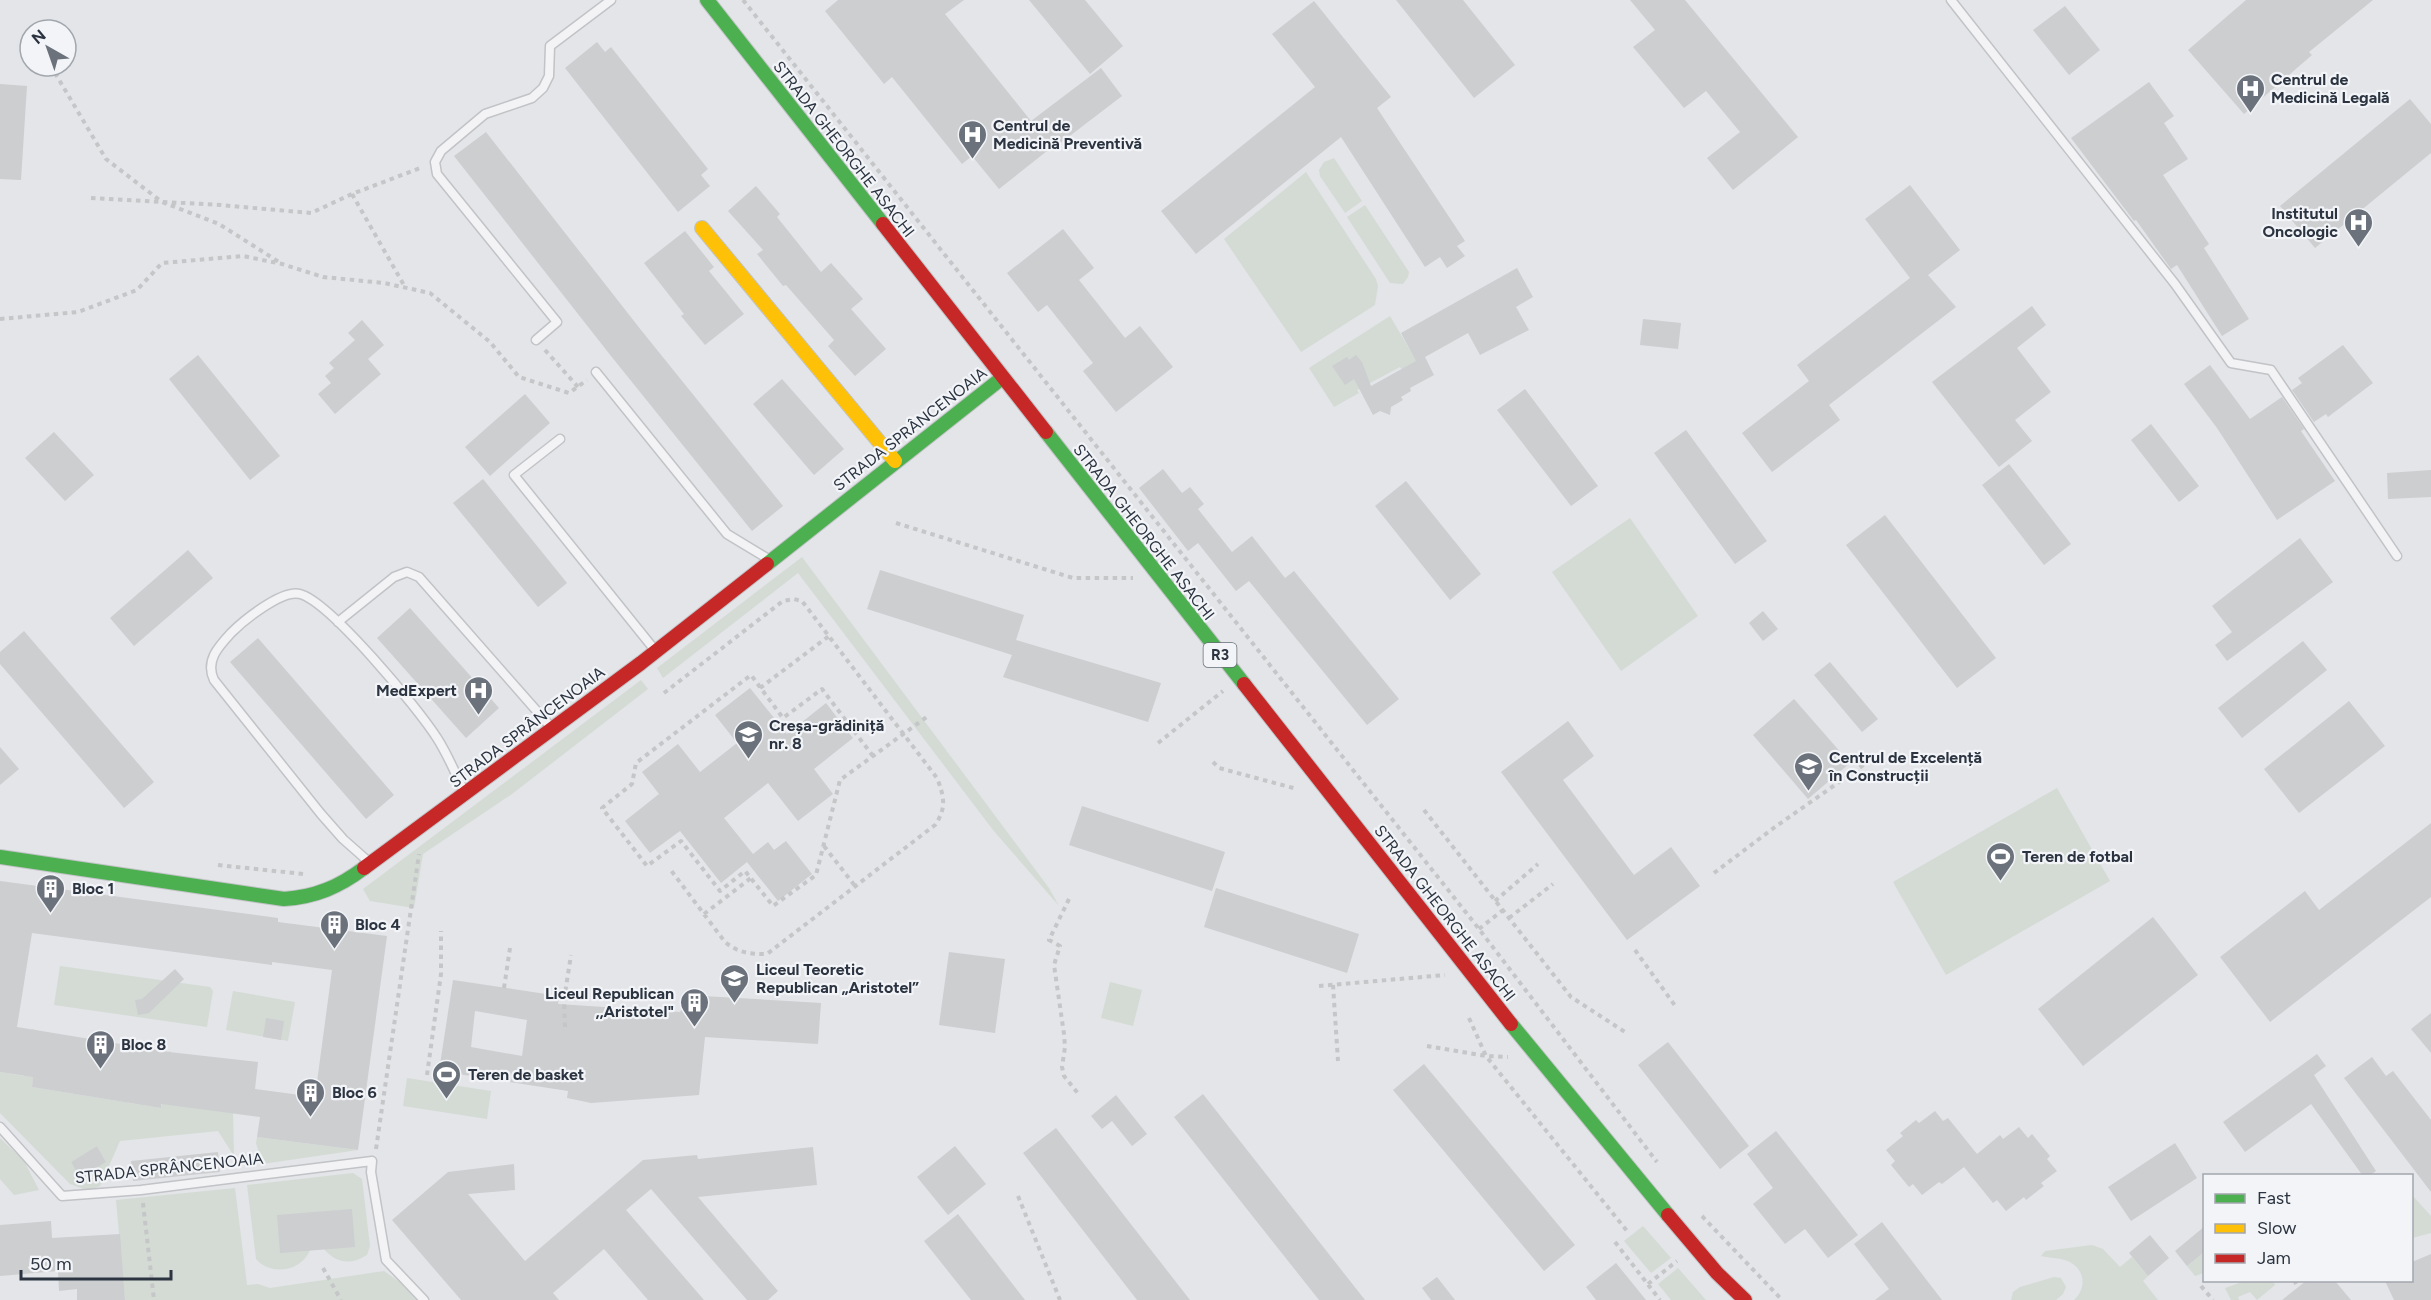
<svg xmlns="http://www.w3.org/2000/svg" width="2431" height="1300" viewBox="0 0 2431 1300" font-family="Figtree,sans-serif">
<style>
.green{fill:#d4dbd4;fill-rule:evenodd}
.building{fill:#ccced0;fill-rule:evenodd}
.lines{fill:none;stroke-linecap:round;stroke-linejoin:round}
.lane-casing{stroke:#c1c3c6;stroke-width:11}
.fast-casing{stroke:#c1c3c6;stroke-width:16}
.slow-casing{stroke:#c1c3c6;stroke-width:16}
.jam-casing{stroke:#c1c3c6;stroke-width:16}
.path{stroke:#c4c6c8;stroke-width:4;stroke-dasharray:4.5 4.5;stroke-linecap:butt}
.lane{stroke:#f3f3f5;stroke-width:8}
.fast{stroke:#4caf50;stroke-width:14}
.slow{stroke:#ffc107;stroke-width:14}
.jam{stroke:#c62828;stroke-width:14}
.labels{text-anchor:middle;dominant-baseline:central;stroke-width:4.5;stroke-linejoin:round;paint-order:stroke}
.shield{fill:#f2f4f7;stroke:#676e77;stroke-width:1.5}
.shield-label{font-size:15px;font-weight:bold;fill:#2b3440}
.poi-label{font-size:16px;font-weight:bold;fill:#2b3440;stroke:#f2f4f7;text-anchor:start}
.street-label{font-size:16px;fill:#2b3440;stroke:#f2f4f7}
</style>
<rect width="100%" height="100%" fill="#e3e5e8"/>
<path class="green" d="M1334 158 1362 201 1345 213 1320 176 1319 170 1324 162Z
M1306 172 1376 279 1378 286 1375 305 1301 352 1224 239Z
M1365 205 1409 272 1408 277 1403 284 1390 283 1347 217Z
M1390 316 1417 362 1403 371 1400 367 1357 390 1359 393 1334 407 1309 368Z
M1630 518 1698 616 1621 671 1552 572Z
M802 557 1049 888 1059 906 993 830 798 573 663 678 657 668Z
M641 680 648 689 512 794 423 854 414 908 370 901 363 889Z
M2057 788 2110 881 1946 975 1893 882Z
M60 966 210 987 213 991 207 1027 54 1005Z
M1110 982 1142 990 1133 1026 1101 1018Z
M233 991 295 1002 288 1041 226 1030Z
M32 1029 39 1031 32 1087 161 1108 169 1051 171 1052 164 1104 233 1113 234 1156 218 1131 120 1141 100 1186 89 1191 70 1184 0 1113V1072L24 1076ZM97 1146 106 1162 80 1177 71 1162Z
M407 1078 491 1091 487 1119 403 1106Z
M257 1137 358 1150 262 1164 256 1143Z
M0 1138 24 1161 39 1190 14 1195 0 1179Z
M353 1173 362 1179 370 1246 367 1255C351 1265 337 1264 324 1249L310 1250C301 1272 271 1276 256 1259L247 1185Z
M235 1188 247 1285 258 1284 270 1288 384 1271 401 1283 416 1300H125L116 1200Z
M2412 1195 2431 1216V1233L2412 1238Z
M1643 1226 1671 1258 1651 1273 1624 1241Z
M2092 1245 2103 1249 2120 1267 2132 1257 2148 1276 2143 1281 2158 1300H2074C2086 1289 2086 1271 2070 1262 2063 1258 2049 1258 2041 1256L2045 1251Z
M2204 1251V1273L2195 1276 2187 1266Z
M1678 1268 1706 1300H1671L1658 1284Z
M2054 1277 2061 1278 2066 1287 2063 1294 2056 1300H2011L2013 1292 2020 1287Z
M2248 1280 2273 1281 2275 1285 2257 1300 2250 1292 2238 1297 2239 1300H2231L2225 1288Z"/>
<path class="building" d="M838 0H964L945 14 1031 121 1101 68 1122 96 1054 148 1052 147 999 189 972 156 962 164 892 77 884 84 825 11Z
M1029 0H1085L1123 46 1090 74Z
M1396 0H1463L1515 65 1474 98Z
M1630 0H1685L1798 137 1733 190 1707 158 1740 132 1706 91 1684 108 1633 47 1655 30Z
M2246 0H2373L2309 52 2312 55 2244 114 2188 50Z
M1314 1 1391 97 1377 108 1465 241 1457 246 1465 256 1447 268 1440 257 1425 267 1341 137 1196 254 1161 211 1315 87 1272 34Z
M2065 6 2100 50 2069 75 2033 30Z
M597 42 605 52 611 47 708 169 701 175 710 186 678 212 565 68Z
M2149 82 2174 116 2164 123 2188 159 2163 175 2209 244 2204 248 2249 319 2222 336 2177 265 2171 269 2136 220 2134 221 2071 138Z
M0 84 27 86 21 180 0 179Z
M2410 99 2431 124V153L2315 248 2280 206Z
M486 132 641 330 783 506 752 531 611 356 454 156Z
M1910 185 1960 250 1928 275 1956 307 1829 405 1840 420 1772 472 1742 433 1809 381 1797 365 1910 278 1865 219Z
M756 186 780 214 777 217 821 272 831 263 863 299 851 309 886 349 855 376 828 346 834 340 786 285 783 286 757 254 763 250 728 211Z
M1063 229 1094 268 1079 280 1125 338 1140 326 1173 367 1116 412 1083 371 1093 363 1047 305 1038 312 1007 273Z
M685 231 714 267 709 271 744 314 705 345 681 316 684 314 644 263Z
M1517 268 1533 297 1516 307 1529 330 1480 355 1468 333 1425 357 1434 375 1410 388 1411 391 1401 397 1403 400 1391 407 1390 415 1380 411 1373 415 1354 379 1345 385 1332 366 1347 357 1349 360 1356 355 1362 362 1371 386 1416 361 1401 333Z
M2032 306 2046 325 2017 348 2051 392 2015 420 2032 441 1999 467 1932 382Z
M1643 319 1681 323 1678 349 1640 345Z
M362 320 384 345 368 359 381 374 335 414 318 394 331 383 325 376 334 368 329 363 355 340 348 333Z
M2343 345 2373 383 2328 417 2326 414 2314 422 2292 390 2302 383 2298 378Z
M198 355 280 456 250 480 169 379Z
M2210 365 2250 419 2282 397 2304 429 2301 431 2335 481 2277 520 2217 428 2184 384Z
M782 379 844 449 814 475 753 404Z
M1525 389 1598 486 1571 506 1497 410Z
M525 394 550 423 490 476 465 447Z
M2151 424 2199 486 2179 502 2131 440Z
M1686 430 1767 541 1735 564 1654 453Z
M54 432 94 475 65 501 25 458Z
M2009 464 2071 544 2044 565 1982 485Z
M1163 469 1182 493 1190 487 1204 504 1198 509 1232 552 1252 536 1285 578 1294 571 1399 699 1367 725 1249 581 1236 591 1198 543 1188 551 1139 488Z
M2431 470V497L2388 499 2387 473Z
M483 479 567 583 538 607 453 503Z
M1406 481 1481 574 1450 600 1375 506Z
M1885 515 1996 658 1957 688 1846 545Z
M2300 538 2333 582 2227 661 2215 645 2232 632 2212 606Z
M188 550 213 578 134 646 110 618Z
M880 570 1024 615 1016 640 1161 683 1148 722 1003 677 1012 655 867 609Z
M410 608 499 708 466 738 377 638Z
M1763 611 1778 629 1763 641 1749 623Z
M24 631 154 782 124 808 0 664V652Z
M258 638 394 795 366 819 230 662Z
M2303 641 2327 670 2242 738 2218 708Z
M1830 662 1878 719 1862 732 1814 675Z
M750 688 787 734 826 703 853 738 814 769 833 794 798 821 768 783 724 818 753 854 768 842 774 850 786 841 812 874 778 901 747 862 721 883 680 831 650 853 625 821 659 794 642 772 678 744 700 772 737 743 715 715Z
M1794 699 1850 763 1808 799 1753 735Z
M2349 701 2385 746 2299 813 2264 769Z
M1568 721 1594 756 1563 780 1634 875 1671 847 1700 886 1627 940 1501 772Z
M0 747 19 769 0 785Z
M1082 806 1225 852 1212 891 1069 845Z
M2431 823V897L2270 1022 2220 957 2305 891 2319 910Z
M0 881 278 918V922L387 936 358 1150 257 1137 260 1117 161 1104V1108L32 1087 33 1077 0 1072ZM32 933 272 965V962L332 970 315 1097 255 1089 258 1062 169 1052 17 1027Z
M1216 888 1359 934 1347 973 1204 927Z
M2153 917 2198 975 2083 1066 2038 1009Z
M949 952 1005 959 995 1033 939 1025Z
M175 969 184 979 149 1013 138 1015 135 1000 142 999Z
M453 980 559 996 558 1004 680 1012 688 1001 703 996 821 1003 818 1044 705 1037 699 1095 591 1103 567 1098 568 1091 439 1071ZM475 1011 527 1020 522 1056 471 1047Z
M2431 1013V1053L2411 1029Z
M266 1018 284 1021 281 1040 263 1037Z
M1668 1042 1749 1146 1720 1169 1638 1065Z
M2317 1054 2326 1066 2314 1075 2376 1171 2369 1176H2363L2311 1104 2245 1152 2223 1122Z
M2372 1057 2386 1076 2393 1071 2431 1120V1192L2344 1078Z
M1424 1064 1575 1245 1544 1271 1393 1090Z
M1203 1094 1365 1300H1319L1174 1117Z
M1116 1095 1147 1134 1132 1146 1112 1121 1102 1129 1091 1116Z
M1935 1111 1943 1121 1948 1118 1977 1154 2000 1135 2003 1139 2019 1127 2028 1138 2032 1134 2050 1156 2047 1159 2057 1171 2041 1183 2044 1186 2026 1200 2024 1197 2006 1211 1997 1200 1993 1203 1964 1167 1942 1184 1939 1182 1922 1195 1913 1184 1909 1187 1891 1165 1895 1161 1886 1150 1903 1136 1900 1133 1916 1120 1919 1123Z
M1056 1128 1190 1300H1137L1023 1153Z
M1776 1131 1858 1235 1828 1258 1805 1229 1785 1244 1753 1204 1773 1188 1747 1154Z
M2175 1143 2197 1178 2131 1221 2108 1187Z
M97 1146 106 1162 80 1178 71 1162Z
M955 1146 986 1184 948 1215 917 1177Z
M813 1147 817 1185 698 1197 778 1291 768 1300H747L651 1189 626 1210 704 1300H648L604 1249 553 1293 559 1300H461L392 1220 448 1172 514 1164 515 1190 468 1194 525 1261 643 1160 697 1155 698 1159Z
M218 1152 220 1172 133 1181 131 1161Z
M352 1209 355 1247 280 1253 277 1215Z
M958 1214 1025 1300H971L924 1241Z
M51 1221 52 1238 120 1234 125 1300H77V1289L59 1291 58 1271 0 1276V1225Z
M1882 1222 1942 1300H1875L1889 1289 1854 1244Z
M2205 1226V1251L2187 1266 2175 1251Z
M2150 1235 2169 1258 2148 1276 2129 1253Z
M2431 1254V1300H2394L2385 1281H2412V1262Z
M1616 1263 1646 1300H1596L1586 1287Z
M1437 1277 1455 1300H1431L1422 1288Z
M2306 1281H2335L2351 1300H2282Z"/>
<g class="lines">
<defs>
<path id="lane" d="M1951 0 2175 284 2231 363 2271 370 2397 556
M536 340 557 322 437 174 435 162 441 151 485 114 532 98 543 88 549 76 550 46 611 0
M596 372 727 534 770 560
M560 439 514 475 654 649
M338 622 394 577 407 572 419 577 550 726
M369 862 343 839 321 814 214 680C205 661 218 647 231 633 243 621 282 589 300 594 330 602 418 708 437 738 448 755 455 773 464 791
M0 1127 62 1196 141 1190 372 1161 371 1172 386 1260 424 1300"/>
<path id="fast" d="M707 0 883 224
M1046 432 1244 684
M767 564 1002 378
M0 857 284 899C315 897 339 887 364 868
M1511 1024 1668 1215"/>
<path id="slow" d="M702 228 895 461"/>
<path id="jam" d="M883 224 1046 432
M1244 684 1511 1024
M364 868 641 663 767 564
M1668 1215 1717 1273 1745 1300"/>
</defs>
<use href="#lane" class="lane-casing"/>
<use href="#fast" class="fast-casing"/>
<use href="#slow" class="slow-casing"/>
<use href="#jam" class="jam-casing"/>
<path class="path" d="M743 0 1479 929 1657 1162
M55 73 106 159 162 202 219 224 279 262
M352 194 405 287
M91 198 220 205 311 213 352 194 423 167
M0 319 78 312 137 290 162 263 243 256 282 264 323 277 384 283 430 293 490 342 519 377 569 393 587 380
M545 350 578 387
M896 523 1073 578H1133
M760 688 829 636
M664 693 783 601 794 599 802 601 937 778C944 796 947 808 935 825L767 954C750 954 738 953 725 942L670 869
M1158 743 1223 691
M873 756 822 689 783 718 751 675 636 763 632 784 602 808 647 866 681 841 720 891 745 871 773 906 816 875 840 780 928 716
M1213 762 1219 768 1297 789
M1424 810 1571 997 1625 1032
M824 846 855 886
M218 865 303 874
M1714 873 1775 827 1872 759
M1069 899 1049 940 1060 946 1054 965 1064 1034 1065 1047 1062 1067 1064 1076 1080 1096
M1495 901 1538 864
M704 914 751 878
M1509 918 1553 884
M1479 929 1503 910
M1635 950 1676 1007
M1333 985 1338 1061
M1319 986 1445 975
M504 988 510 948
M1469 1018 1486 1056 1627 1231
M565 1027 564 1000 571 955
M1427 1046 1486 1056 1508 1057
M427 1075 441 974V931
M376 1149 419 854
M1018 1196 1060 1300
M143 1203 154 1300
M1702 1216 1782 1300
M1615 1242 1660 1300
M323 1268 341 1300
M2294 1280 2298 1287
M1648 1284 1677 1261
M2201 1286 2213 1300"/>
<use href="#lane" class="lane"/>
<use href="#fast" class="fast"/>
<use href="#slow" class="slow"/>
<use href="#jam" class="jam"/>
</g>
<defs>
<symbol id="hospital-pin" viewBox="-11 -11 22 30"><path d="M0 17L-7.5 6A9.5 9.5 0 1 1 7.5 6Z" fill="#6b727b" stroke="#f2f4f7"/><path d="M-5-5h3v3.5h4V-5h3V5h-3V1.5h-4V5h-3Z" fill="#fff"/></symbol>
<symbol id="school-pin" viewBox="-11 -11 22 30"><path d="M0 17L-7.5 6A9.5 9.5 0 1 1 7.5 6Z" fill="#6b727b" stroke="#f2f4f7"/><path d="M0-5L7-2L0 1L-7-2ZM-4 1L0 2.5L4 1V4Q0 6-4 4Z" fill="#fff"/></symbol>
<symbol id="university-pin" viewBox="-11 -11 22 30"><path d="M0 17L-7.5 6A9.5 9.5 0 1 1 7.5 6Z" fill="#6b727b" stroke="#f2f4f7"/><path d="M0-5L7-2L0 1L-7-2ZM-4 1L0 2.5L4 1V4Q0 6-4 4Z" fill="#fff"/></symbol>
<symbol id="stadium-pin" viewBox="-11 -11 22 30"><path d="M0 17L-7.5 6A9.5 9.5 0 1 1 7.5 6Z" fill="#6b727b" stroke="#f2f4f7"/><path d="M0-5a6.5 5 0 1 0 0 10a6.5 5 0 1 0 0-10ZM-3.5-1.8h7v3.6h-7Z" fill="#fff"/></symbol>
<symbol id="building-pin" viewBox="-11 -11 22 30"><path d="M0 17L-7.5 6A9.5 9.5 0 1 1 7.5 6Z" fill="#6b727b" stroke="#f2f4f7"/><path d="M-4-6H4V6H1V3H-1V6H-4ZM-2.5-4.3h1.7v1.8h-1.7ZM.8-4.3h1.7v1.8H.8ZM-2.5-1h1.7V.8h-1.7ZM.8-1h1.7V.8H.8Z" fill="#fff"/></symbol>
</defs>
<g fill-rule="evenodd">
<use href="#hospital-pin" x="2234" y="72" width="33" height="45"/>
<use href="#hospital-pin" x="956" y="118" width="33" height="45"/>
<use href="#hospital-pin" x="2342" y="206" width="33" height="45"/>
<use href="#hospital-pin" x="462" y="674" width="33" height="45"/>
<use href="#school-pin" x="732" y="718" width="33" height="45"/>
<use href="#university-pin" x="1792" y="750" width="33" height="45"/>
<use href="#stadium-pin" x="1984" y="840" width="33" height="45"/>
<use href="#building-pin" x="34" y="872" width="33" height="45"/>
<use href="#building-pin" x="318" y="908" width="33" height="45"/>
<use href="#school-pin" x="718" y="962" width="33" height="45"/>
<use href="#building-pin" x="678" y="986" width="33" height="45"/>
<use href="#building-pin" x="84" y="1028" width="33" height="45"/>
<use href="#stadium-pin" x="430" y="1058" width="33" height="45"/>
<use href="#building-pin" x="294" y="1076" width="33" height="45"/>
</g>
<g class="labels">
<rect class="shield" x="1203.5" y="643" width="33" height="24" rx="4.5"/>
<g class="shield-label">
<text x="1220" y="655">R3</text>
</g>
<g class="poi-label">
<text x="2271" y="79">Centrul de<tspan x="2271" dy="18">Medicină Legală</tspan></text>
<text x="993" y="125">Centrul de<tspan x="993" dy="18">Medicină Preventivă</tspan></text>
<text x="2338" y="213" text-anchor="end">Institutul<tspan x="2338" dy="18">Oncologic</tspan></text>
<text x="457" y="690" text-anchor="end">MedExpert</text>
<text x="769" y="725">Creșa-grădiniță<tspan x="769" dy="18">nr. 8</tspan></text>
<text x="1829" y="757">Centrul de Excelență<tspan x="1829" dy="18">în Construcții</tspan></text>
<text x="2022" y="856">Teren de fotbal</text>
<text x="72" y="888">Bloc 1</text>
<text x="355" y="924">Bloc 4</text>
<text x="756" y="969">Liceul Teoretic<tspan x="756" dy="18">Republican „Aristotel”</tspan></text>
<text x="674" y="993" text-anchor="end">Liceul Republican<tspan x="674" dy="18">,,Aristotel"</tspan></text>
<text x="121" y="1044">Bloc 8</text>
<text x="468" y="1074">Teren de basket</text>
<text x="332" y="1092">Bloc 6</text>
</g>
<g class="street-label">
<text transform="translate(844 149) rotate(52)">STRADA GHEORGHE ASACHI</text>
<text transform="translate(910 429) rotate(-38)">STRADA SPRÂNCENOAIA</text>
<text transform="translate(1144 532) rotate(52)">STRADA GHEORGHE ASACHI</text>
<text transform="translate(527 727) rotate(-37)">STRADA SPRÂNCENOAIA</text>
<text transform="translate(1445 913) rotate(52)">STRADA GHEORGHE ASACHI</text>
<text transform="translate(169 1168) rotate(-6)">STRADA SPRÂNCENOAIA</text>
</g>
</g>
<rect x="2203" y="1174" width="210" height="108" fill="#f2f4f7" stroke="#a2a7ae" stroke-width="1.5"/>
<rect x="2215" y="1194" width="30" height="9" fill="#4caf50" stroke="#a2a7ae" stroke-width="1.5"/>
<text x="2257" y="1204" font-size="18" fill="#2b3440">Fast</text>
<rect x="2215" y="1224" width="30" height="9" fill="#ffc107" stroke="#a2a7ae" stroke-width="1.5"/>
<text x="2257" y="1234" font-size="18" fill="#2b3440">Slow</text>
<rect x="2215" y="1254" width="30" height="9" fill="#c62828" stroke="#a2a7ae" stroke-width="1.5"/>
<text x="2257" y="1264" font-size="18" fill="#2b3440">Jam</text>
<g transform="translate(48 48) rotate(320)"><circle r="28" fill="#f2f4f7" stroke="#a2a7ae" stroke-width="1.5"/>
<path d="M0-4.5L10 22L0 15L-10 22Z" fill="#6b727b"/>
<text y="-9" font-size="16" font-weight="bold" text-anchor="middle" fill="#2b3440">N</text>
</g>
<path d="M21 1270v9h150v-9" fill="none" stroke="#2b3440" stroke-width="3"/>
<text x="30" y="1270" font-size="18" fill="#2b3440" stroke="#f2f4f7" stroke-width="4.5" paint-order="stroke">50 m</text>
</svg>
